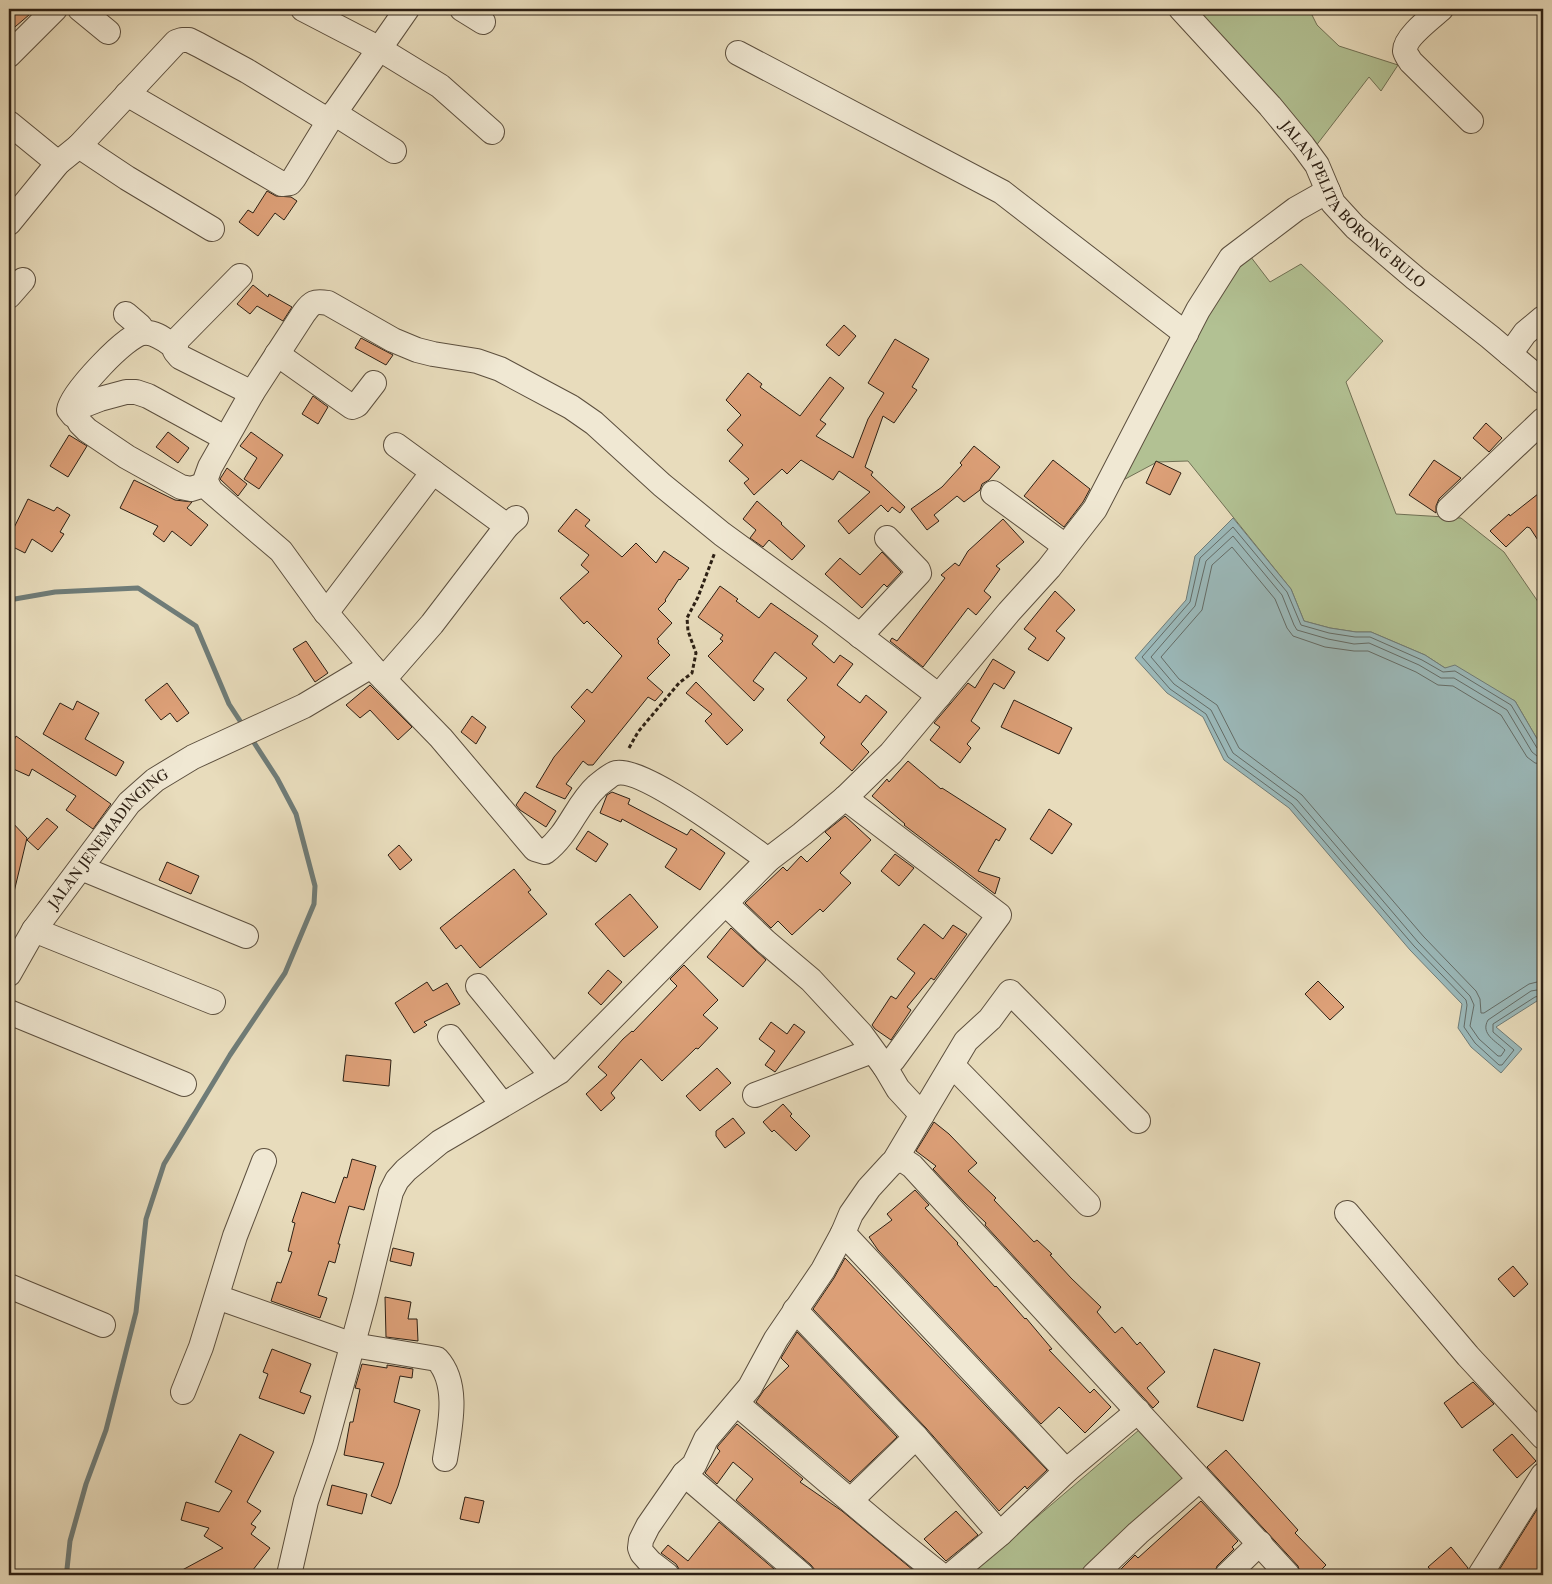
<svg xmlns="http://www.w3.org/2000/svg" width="1552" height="1584" viewBox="0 0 1552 1584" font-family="'Libre Caslon Text',serif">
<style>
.green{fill:#b2c193;stroke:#707054}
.water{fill:#9bb9ba;stroke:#6f7c78}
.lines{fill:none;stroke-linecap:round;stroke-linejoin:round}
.shore{stroke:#646c67;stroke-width:1}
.stream{stroke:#6f7c78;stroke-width:5}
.building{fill:#dda078;stroke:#2d2014}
.minor-casing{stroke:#5c4f3e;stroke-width:26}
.path{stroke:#2d2014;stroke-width:3;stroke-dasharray:4 2.5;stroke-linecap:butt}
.minor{stroke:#f0e8d3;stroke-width:24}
.labels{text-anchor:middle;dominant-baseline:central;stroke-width:4;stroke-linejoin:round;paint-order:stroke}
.street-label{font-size:14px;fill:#2d2014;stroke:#f0e8d3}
</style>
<rect width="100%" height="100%" fill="#e8dcbc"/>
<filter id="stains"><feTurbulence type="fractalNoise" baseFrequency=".004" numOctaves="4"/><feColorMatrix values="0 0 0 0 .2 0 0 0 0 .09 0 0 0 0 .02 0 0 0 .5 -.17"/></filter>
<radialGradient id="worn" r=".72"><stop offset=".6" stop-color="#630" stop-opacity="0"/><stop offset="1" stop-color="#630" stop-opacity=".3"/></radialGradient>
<path class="green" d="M1192 9H1309L1317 25 1339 46 1398 65 1381 91 1369 77 1315 147Z
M1247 252 1270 282 1301 264 1383 341 1346 382 1396 514 1461 518 1504 552 1543 609V749L1515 701 1445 668 1425 655 1371 632H1356L1330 628 1304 621 1291 589 1188 461 1157 462 1099 493Z
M1146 1424 1198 1482 1094 1575H972L970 1574Z"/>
<path class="water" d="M1233 518 1291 589 1304 621 1330 628 1356 632H1371L1425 655 1445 668 1455 665 1515 701 1543 749V1007L1537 1001 1496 1027 1522 1049 1501 1073 1471 1047 1458 1028 1462 1004 1410 950 1289 808 1224 760 1203 717 1167 693 1135 658 1186 600 1195 556Z"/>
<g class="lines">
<path class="shore" d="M1543 750 1537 748 1511 705 1455 671 1443 672 1422 660 1370 637H1355L1329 633 1301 625 1287 592 1233 527 1200 558 1190 602 1142 657 1170 689 1206 714 1228 757 1292 804 1414 946 1466 1000 1467 1005 1464 1027 1475 1043 1499 1065H1502L1514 1050 1493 1032V1024L1535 997 1539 996 1543 1000
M1543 757 1537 756 1532 752 1507 710 1454 678H1441L1419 665 1369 643 1354 644 1328 639 1297 630 1294 625 1282 595 1233 536 1206 561 1195 606 1151 657 1174 684 1211 710 1233 753 1297 800 1418 942 1470 996 1474 1005 1470 1026 1479 1039 1498 1056H1501L1505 1050C1496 1041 1480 1034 1488 1020L1531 991 1537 990 1543 991
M1543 764 1535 763 1527 757 1501 715 1453 686 1438 685 1416 672 1368 651H1354L1325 647 1293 636 1287 628 1275 599 1232 547 1212 565 1202 610 1161 657 1179 679 1217 705 1239 748 1302 795 1424 937 1476 991 1480 999 1481 1013H1484L1529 984 1537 982 1543 983"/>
<path class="stream" d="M9 600 55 592 138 588 196 626 229 704 244 727
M70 1575 67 1569 70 1541 86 1484 106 1430 136 1312 146 1219 164 1164 230 1055 285 973 314 904 315 886 296 814 277 778 251 738"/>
</g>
<path class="building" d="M9 9H36L9 32Z
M267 191 276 196 291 197 297 201 284 220 275 213 258 236 239 222 248 210 253 213Z
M253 285 268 297 269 294 292 307 283 321 257 306 250 314 237 304Z
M844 325 856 336 839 356 826 345Z
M361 338 393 355 386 365 355 348Z
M895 339 929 359 912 387 917 390 894 423 883 416 865 467 873 472 871 475 905 507 900 513 892 507 888 512 881 505 849 534 838 521 870 492 839 471 833 480 801 460 787 474 782 469 754 495 744 483 749 479 729 461 743 445 727 430 741 415 726 400 748 373 762 384 760 387 800 416 830 377 844 388 820 420 826 424 816 436 853 458 868 419 884 393 868 383Z
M313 396 328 407 318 424 302 414Z
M1486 423 1502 438 1489 452 1473 438Z
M168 432 189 448 178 463 156 447Z
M251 432 283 455 259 489 244 479 257 458 240 446Z
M69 435 87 446 68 477 50 466Z
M974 446 1000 467 989 480 982 484 980 490 964 502 957 496 934 515 939 521 927 530 911 509 942 487 962 465 960 463Z
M1053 460 1090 489 1083 502 1064 527 1024 496Z
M1434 460 1461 478 1439 499 1436 506V513L1409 495Z
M1156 461 1181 473 1170 495 1146 483Z
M227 468 247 484 238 496 220 479Z
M134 480 175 500 192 502 187 508 208 525 191 546 172 531 164 542 153 534 158 526 120 508Z
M1543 490V548L1530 528 1527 527 1506 547 1490 531 1509 514 1510 516Z
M28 499 54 511 57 507 70 515 60 532 64 534 52 552 32 539 25 553 9 545V538Z
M757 501 782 523 781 524 805 546 792 560 769 540 763 547 750 538 756 530 743 519Z
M576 509 590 520 585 526 622 557 636 543 656 563 664 551 689 568 680 580 679 579 665 600 666 601 658 609 672 623 657 639 659 641 658 643 670 655 647 678 663 692 655 701 648 697 593 765H588L583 761 566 784 572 788 565 799 536 787 554 757 585 721 571 707 587 689 592 693 622 656 587 621 584 624 560 598 589 572 581 565 589 555 558 531Z
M1003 519 1024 542 996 566 1000 569 984 591 991 597 976 615 968 608 923 667 890 641 892 638 897 641 945 578 941 575 955 563 959 566 968 551Z
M882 552 901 572 887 587 884 584 862 608 825 574 840 558 860 575Z
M720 586 738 599 736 601 759 618 771 603 818 636 812 644 834 663 840 655 853 664 837 685 860 703 866 695 887 712 861 744 869 752 852 771 820 743 825 737 787 700 807 678 775 652 753 681 764 689 754 701 708 656 723 641 720 639 723 635 698 617Z
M1055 591 1075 610 1056 631 1065 638 1048 661 1028 649 1036 638 1024 629Z
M306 641 328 673 315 682 293 649Z
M993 659 1015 672 1004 689 994 683 971 721 980 728 967 744 971 748 960 763 930 740 940 727 934 723 968 683 975 688Z
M696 682 743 730 727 745 705 721 712 714 686 693Z
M167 683 189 713 177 722 170 713 161 720 145 700Z
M370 685 412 727 398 740 370 710 360 718 346 705Z
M1014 700 1072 728 1059 754 1001 727Z
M77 701 99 713 85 739 124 762 116 776 43 734 60 703 73 710Z
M472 716 486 727 476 744 461 732Z
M16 736 111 804 93 829 66 810 76 796 32 769 29 776 9 767V751Z
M908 761 941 789 942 788 1006 829 999 841 996 839 978 871 1000 878 995 894 904 825 905 824 872 796 887 779 889 782Z
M525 792 556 811 546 827 520 810 516 805Z
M612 792 630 799 628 804 687 835 691 829 725 853 700 890 665 867 677 849 622 819 621 822 600 813 607 795Z
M1049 809 1072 824 1052 854 1030 839Z
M845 816 871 840 840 873 851 883 823 912 820 909 792 935 778 921 771 928 745 903 783 867 787 871 801 856 807 862 831 838 825 832Z
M47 818 58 827 38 850 27 840Z
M9 819 27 838 14 892H9Z
M588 831 608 844 596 862 576 849Z
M399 845 412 860 400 870 388 855Z
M895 854 914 868 899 886 881 871Z
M167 862 199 876 191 894 159 880Z
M514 869 531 890 528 892 547 914 480 968 461 945 456 949 440 928Z
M630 894 658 927 624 957 595 924Z
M924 924 943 939 953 925 967 934 934 980 931 978 907 1007 911 1010 891 1040 875 1029 872 1025 891 996 896 999 915 973 897 959Z
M731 928 766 960 743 987 707 957Z
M684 965 718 1000 703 1015 718 1028 698 1049 696 1048 662 1081 641 1059 611 1093 615 1098 601 1111 586 1094 607 1075 598 1067 623 1039 632 1031 633 1032 677 986 670 979Z
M608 970 622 982 601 1005 588 993Z
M1318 981 1344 1007 1330 1020 1305 994Z
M427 982 433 991 447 983 460 1004 424 1022 427 1025 414 1033 395 1003Z
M771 1022 787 1034 794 1024 805 1032 775 1072 765 1065 775 1051 759 1039Z
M346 1055 391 1060 389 1086 343 1081Z
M717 1068 731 1083 700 1111 686 1096Z
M783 1104 792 1114 790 1116 810 1136 796 1151 774 1130 772 1132 763 1122Z
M733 1118 745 1133 725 1148 716 1136V1131Z
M934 1122 949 1134 977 1163 968 1171 996 1198 994 1200 1034 1242 1037 1240 1052 1254 1050 1255 1071 1278 1101 1307 1097 1312 1115 1333 1122 1327 1137 1345 1140 1342 1165 1372 1147 1388 1159 1402 1153 1408 985 1225 986 1223 964 1202 933 1169 936 1166 916 1151Z
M352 1159 376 1166 364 1210 349 1206 338 1244H340L335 1263 329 1261 318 1295 327 1298 320 1318 271 1301 277 1282 281 1283 292 1252 288 1251 295 1223 292 1222 302 1192 335 1203 344 1177 347 1178Z
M915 1190 929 1205 925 1208 958 1243 957 1244 995 1287 996 1286 1025 1319 1026 1318 1052 1349 1049 1350 1090 1393 1094 1389 1111 1407 1085 1433 1059 1407 1041 1424 878 1250 869 1237 892 1220 887 1214Z
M393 1248 414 1253 411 1266 390 1261Z
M845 1258 1047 1470 1027 1489 1025 1486 999 1511 926 1428 813 1309 834 1278Z
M1513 1266 1528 1284 1514 1297 1498 1279Z
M385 1297 411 1302 408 1319H417L418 1341 386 1337Z
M797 1332 897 1437 850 1482 756 1402 764 1390 789 1366 781 1358Z
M272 1349 311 1364 300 1392 311 1396 304 1414 259 1398 268 1374 263 1372Z
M1214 1349 1260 1363 1243 1421 1197 1407Z
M362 1364 387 1368V1365L413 1369 412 1378 400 1376 394 1402 420 1410 398 1486 391 1504 371 1496 384 1463 344 1455 350 1422H353L360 1389 355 1388Z
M1473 1382 1494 1404 1462 1428 1444 1403Z
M737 1424 803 1479 800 1482 842 1511 919 1575H815V1570L811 1565 736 1500 753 1479 733 1462 717 1484 705 1473 720 1451 717 1448 718 1446Z
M240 1434 274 1452 247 1502 261 1511 251 1524 256 1527 251 1534 270 1548 249 1575H173L223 1548 204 1536 209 1528 181 1520 186 1502 219 1512 232 1491 215 1482Z
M1512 1434 1536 1461 1517 1478 1493 1450Z
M1226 1450 1298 1530 1295 1533 1326 1565 1316 1575H1301L1298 1566 1207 1467Z
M332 1485 367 1494 362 1514 327 1505Z
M465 1497 484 1501 479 1523 460 1519Z
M1543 1500V1575H1496Z
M1201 1501 1238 1541 1232 1547 1234 1549 1217 1566 1214 1575H1115L1135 1555 1138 1558Z
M956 1511 978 1535 946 1561 924 1539Z
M719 1522 781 1575H680L679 1569 676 1564 661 1553 668 1545 688 1561Z
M1451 1547 1468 1568 1466 1575H1435L1428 1567Z"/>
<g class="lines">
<defs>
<g id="minor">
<path d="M80 9 108 32"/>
<path d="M303 9 378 48 440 86 492 132"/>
<path d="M462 9 483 22"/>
<path id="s1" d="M1181 9 1270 106 1303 146 1317 165 1333 203 1355 227 1415 278 1490 337 1543 382"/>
<path d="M1441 9C1432 17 1404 38 1405 51 1406 55 1409 59 1411 62L1471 121"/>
<path d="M738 53 1002 192 1186 334"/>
<path d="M9 55 55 9"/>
<path d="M127 94 282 184 290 183 294 178 329 121"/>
<path d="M334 113 394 151"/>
<path d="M9 123 58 163"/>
<path d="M79 146 127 178 212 229"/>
<path d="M9 223 58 163 79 146 176 42 182 40H189L199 45 247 71 329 121 407 9"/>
<path d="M240 276 177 340 175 351 180 357 252 393"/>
<path d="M9 296 23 280"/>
<path d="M126 314 140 326 142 333"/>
<path d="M277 354 352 407 357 405 374 383"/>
<path d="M1510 354 1525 333 1543 318"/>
<path d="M73 415 69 410C71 394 127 334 143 333 155 331 166 341 175 347"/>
<path d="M396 445 507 526"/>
<path d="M207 484 191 489 181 487 127 457 87 430 80 423 77 417 78 411 82 406 100 399 126 392H136L148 396 225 438"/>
<path d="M993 493 1065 546"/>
<path d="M1449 509 1543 420"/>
<path d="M326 613 433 472"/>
<path d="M860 636 919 573 918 570 887 538"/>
<path d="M371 666 323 609 281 551 211 491 207 484 206 478 210 467 252 393 304 313C312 302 314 301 328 303L393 340 417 350 433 354 477 361 500 369 571 407 594 423 662 485 722 534 833 615 939 696"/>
<path d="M384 679 432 624 507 526 516 518"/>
<path d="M81 868 246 936"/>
<path d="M726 904 766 942 811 980 861 1034 885 1067 893 1060 999 915 845 798"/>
<path d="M34 930 213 1002"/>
<path id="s2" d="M9 974 34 930 129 803 155 780 193 757 304 706 371 666 441 738 535 849 545 852C569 834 576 805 597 786 602 782 611 774 616 773 643 767 743 842 768 860"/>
<path d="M478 986 552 1076"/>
<path d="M9 1012 184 1084"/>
<path d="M450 1037 502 1104"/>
<path d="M952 1065 1088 1204"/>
<path d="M885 1067 898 1089 922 1115"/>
<path d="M755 1095 872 1051"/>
<path d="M895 1160 966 1041 990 1019 1010 992 1138 1121"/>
<path d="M1347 1213 1468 1356 1543 1437"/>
<path d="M843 1233 1066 1471"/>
<path d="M9 1286 103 1325"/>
<path d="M217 1297 353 1345 437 1359C460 1384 450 1427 445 1459"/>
<path d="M795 1310 916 1437 1000 1534"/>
<path d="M183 1392 201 1347 235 1236 264 1161"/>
<path d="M737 1404C805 1461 871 1521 941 1575"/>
<path d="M684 1474 802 1575"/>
<path d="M851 1500 916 1437"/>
<path d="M289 1575 306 1501 325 1446 365 1299 391 1192 397 1180 406 1170 440 1142 559 1072 768 860 802 834 845 798 891 753 1009 612 1049 568 1095 509 1198 310 1231 258 1296 209 1328 191"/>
<path d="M667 1575 650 1562 642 1553 640 1548 641 1540 648 1526 684 1474 694 1465 706 1439 750 1387 776 1339 823 1270 843 1233 851 1214 869 1188 891 1164 899 1159 903 1160 912 1166 1288 1575"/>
<path d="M951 1575 1000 1534 1066 1471 1138 1411"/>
<path d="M1094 1575 1138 1533 1199 1480"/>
<path d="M1227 1575 1260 1543"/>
<path d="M1480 1575 1543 1475"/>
</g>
</defs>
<use href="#minor" class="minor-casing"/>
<path class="path" d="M629 748 638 732 679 683 692 673 696 653 688 631 687 618 698 597 715 552"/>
<use href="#minor" class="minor"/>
</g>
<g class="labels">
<g class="street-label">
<text stroke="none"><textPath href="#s1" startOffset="262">JALAN PELITA BORONG BULO</textPath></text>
<text stroke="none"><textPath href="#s2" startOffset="169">JALAN JENEMADINGING</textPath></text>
</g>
</g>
<rect width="1552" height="1584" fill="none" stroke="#e8dcbc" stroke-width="30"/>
<rect x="10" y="10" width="1532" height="1564" fill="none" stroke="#2d2014" stroke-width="2.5"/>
<rect x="15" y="15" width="1522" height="1554" fill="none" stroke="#2d2014"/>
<rect width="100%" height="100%" filter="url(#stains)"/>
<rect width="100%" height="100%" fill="url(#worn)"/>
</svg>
